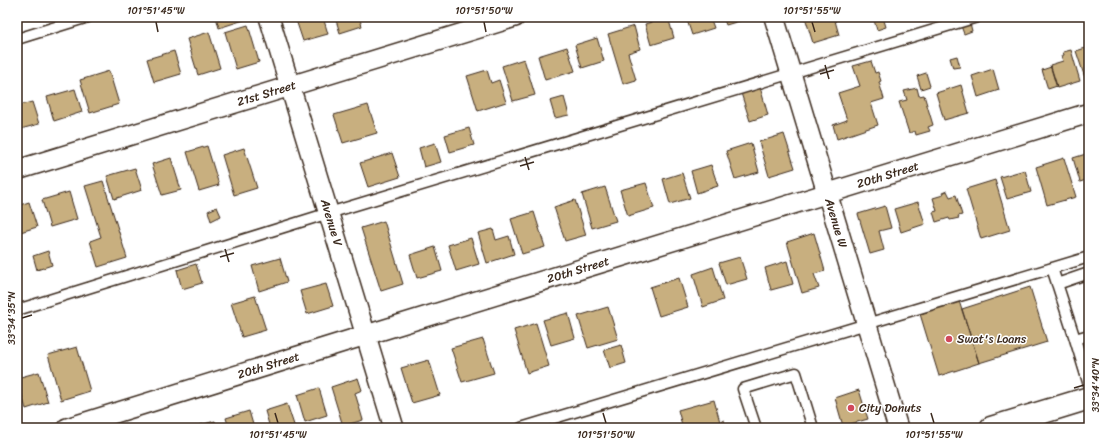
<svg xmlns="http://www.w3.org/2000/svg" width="1106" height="445" viewBox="0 0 1106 445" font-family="Sriracha,sans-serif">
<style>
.building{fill:#c8af7f;stroke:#3b2a1e}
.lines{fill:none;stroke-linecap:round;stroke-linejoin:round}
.service-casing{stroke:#3b2a1e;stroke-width:13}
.minor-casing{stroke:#3b2a1e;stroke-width:22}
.primary-casing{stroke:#3b2a1e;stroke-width:25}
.service{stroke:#fff;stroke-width:10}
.minor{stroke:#fff;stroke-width:19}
.primary{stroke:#fff;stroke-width:22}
.ticks{fill:none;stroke:#3b2a1e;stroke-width:1.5}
.poi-dot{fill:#d1495b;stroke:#fff;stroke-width:1.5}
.labels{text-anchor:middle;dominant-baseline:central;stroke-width:3;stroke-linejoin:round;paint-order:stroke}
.street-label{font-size:12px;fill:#3b2a1e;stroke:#fff}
.poi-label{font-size:12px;fill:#3b2a1e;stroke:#fff;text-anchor:start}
.neatline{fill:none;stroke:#3b2a1e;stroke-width:1.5}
.ticks-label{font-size:10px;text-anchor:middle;fill:#3b2a1e}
</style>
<rect width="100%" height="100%" fill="#fff"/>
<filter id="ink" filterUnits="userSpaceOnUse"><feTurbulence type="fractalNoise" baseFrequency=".025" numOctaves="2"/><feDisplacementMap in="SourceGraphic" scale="8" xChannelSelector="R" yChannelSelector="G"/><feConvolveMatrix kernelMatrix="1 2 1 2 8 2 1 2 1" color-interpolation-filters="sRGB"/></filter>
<g filter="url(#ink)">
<path class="building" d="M216 17H250V18L219 28Z
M295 17H323L328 34 303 41Z
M335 17H359L362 26 340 33Z
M668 17 674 38 651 45 645 24Z
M686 17H710L714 28 692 35Z
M723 17H745L746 19 726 25Z
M805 17H834L839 35 813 43Z
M873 17H883L886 27 877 30Z
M970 23 972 31 964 34 961 26Z
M248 25 259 62 236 69 225 32Z
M634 26 640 49 628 53 636 80 623 84 608 34Z
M209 32 220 68 198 75 187 39Z
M597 38 604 61 582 68 575 45Z
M567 47 575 71 545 80 538 56Z
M1089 47V83L1087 84 1076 51Z
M1071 50 1080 81 1057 88 1050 65 1063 61 1061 56 1064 55 1063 52Z
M174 51 181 74 154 82 147 59Z
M957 56 960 67 953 68 950 58Z
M524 59 535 95 513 101 502 66Z
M871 61 875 73 878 72 881 81 879 82 884 99 871 103 878 125 837 139 833 125 847 120 838 93 860 86 853 66Z
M1051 67 1057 86 1048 89 1042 70Z
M993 69 999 90 978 97 972 76Z
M487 70 491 83 499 80 506 102 478 111 467 76Z
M109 71 119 104 90 113 80 80Z
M926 73 930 86 921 89 917 76Z
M961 85 969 113 944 120 936 93Z
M760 87 768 115 750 121 741 93Z
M917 88 919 96 924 95 933 125 928 127 930 131 916 135 915 131 909 133 899 102 907 100 904 91Z
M75 89 82 112 54 121 47 97Z
M564 97 569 115 555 118 550 101Z
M32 102 39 124 17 130V106Z
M368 105 377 133 343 143 334 115Z
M469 128 474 145 450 152 445 135Z
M784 134 795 168 769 176 759 142Z
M435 143 441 162 424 167 419 148Z
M751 143 759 172 735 179 726 151Z
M207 146 219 185 199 191 187 152Z
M244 148 257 188 234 195 222 155Z
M392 153 400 177 368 187 360 163Z
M1089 153V179L1080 182 1073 158Z
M171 158 181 190 162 195 152 164Z
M1064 158 1076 197 1047 205 1036 167Z
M711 165 718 186 697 193 691 171Z
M135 168 142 190 114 199 107 176Z
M1025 170 1031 192 1007 199 1000 177Z
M682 173 690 198 670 204 663 179Z
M995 180 1010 230 981 239 966 189Z
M103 181 127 258 98 267 90 241 101 237 85 186Z
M646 183 654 208 628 216 620 190Z
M605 187 616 221 592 228 582 194Z
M947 191 950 197 956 195 962 215 958 216 959 218 950 220 949 218 936 222 933 212 937 211 933 198 943 195 942 193Z
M69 192 77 219 50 227 42 200Z
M575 200 586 235 565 241 554 207Z
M29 202 37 227 17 233V206Z
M918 202 925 224 901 232 894 209Z
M885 206 891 228 879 231 884 250 870 254 858 214Z
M217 207 221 216 211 221 208 211Z
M534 212 545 247 522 254 511 219Z
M384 221 403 284 381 291 361 228Z
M493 229 496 240 509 236 514 254 487 263 478 233Z
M814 233 825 271 814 274 819 288 802 293 787 242Z
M471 238 479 264 456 271 448 245Z
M435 247 442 271 417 278 410 255Z
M48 251 52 265 37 270 33 256Z
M740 257 747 279 726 285 719 263Z
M280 258 287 282 259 291 252 266Z
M787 261 793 284 771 290 765 268Z
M196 264 202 283 182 289 177 270Z
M713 267 723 300 703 307 693 274Z
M679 278 688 307 659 316 650 287Z
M326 284 333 306 307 314 300 291Z
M1030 287 1047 342 979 363 962 309Z
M255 296 266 330 242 337 231 303Z
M959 301 979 363 939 376 920 314Z
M608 307 618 339 588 348 578 316Z
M568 313 575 338 551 345 543 320Z
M536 323 549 366 527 373 514 330Z
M483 339 494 373 462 382 451 348Z
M621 345 626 363 610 368 604 350Z
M77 347 90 391 61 400 48 355Z
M429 360 440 395 412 403 401 368Z
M39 372 48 402 26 409 17 378Z
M358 378 362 390 355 393 363 420 343 426 331 387Z
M319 388 327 415 305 422 297 395Z
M859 390 868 419 843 426 835 398Z
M714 400 720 422 724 420 726 428H672L682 425 678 410Z
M287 404 295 428H270L265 411Z
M249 411 254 428H229L226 418Z
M215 421 217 428H193V427Z"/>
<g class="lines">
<defs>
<path id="service" d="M17 39 88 17
M1052 268 1075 339
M1057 284 1089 273
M17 310 329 213 977 17
M1089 335 1075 339 1089 385
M521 428 1089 257
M756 428 743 389 796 373 813 428"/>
<g id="minor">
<path id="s1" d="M269 17 394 428"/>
<path id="s2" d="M774 17 898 428"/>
<path id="s3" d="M17 170 515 17"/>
<path id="s4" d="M67 428 366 335 1089 113"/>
</g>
<path id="primary" d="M991 428 1089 398"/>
</defs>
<use href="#service" class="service-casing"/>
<use href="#minor" class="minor-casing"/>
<use href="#primary" class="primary-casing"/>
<use href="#service" class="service"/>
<use href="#minor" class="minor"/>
<use href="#primary" class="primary"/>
</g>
</g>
<path class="ticks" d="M156 22 158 32M484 22 486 32M812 22 815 32M825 65 829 79M820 74 834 70M525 157 529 170M520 166 534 162M225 249 229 262M220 257 234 253M22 318 32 315M1074 388 1084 385M275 413 278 423M603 413 606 423M931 413 934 423"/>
<g class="poi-dot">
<circle cx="949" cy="339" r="4"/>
<circle cx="851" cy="408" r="4"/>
</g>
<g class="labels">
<g class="street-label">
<text stroke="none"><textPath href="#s3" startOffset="261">21st Street</textPath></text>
<text stroke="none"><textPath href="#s4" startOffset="859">20th Street</textPath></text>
<text stroke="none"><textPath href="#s1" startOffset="215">Avenue V</textPath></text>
<text stroke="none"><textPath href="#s2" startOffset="215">Avenue W</textPath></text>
<text stroke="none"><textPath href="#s4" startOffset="535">20th Street</textPath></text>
<text stroke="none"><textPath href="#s4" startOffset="211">20th Street</textPath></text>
</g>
<g class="poi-label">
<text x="957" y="339">Swat's Loans</text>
<text x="859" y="408">City Donuts</text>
</g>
</g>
<rect width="1106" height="445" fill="none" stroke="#fff" stroke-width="44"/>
<rect x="22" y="22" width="1062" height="401" class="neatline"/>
<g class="ticks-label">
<text x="156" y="14">101°51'45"W</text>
<text x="484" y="14">101°51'50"W</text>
<text x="812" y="14">101°51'55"W</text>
<text transform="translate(11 318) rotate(-90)" y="4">33°34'35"N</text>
<text transform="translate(1095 385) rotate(-90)" y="4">33°34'40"N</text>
<text x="278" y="438">101°51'45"W</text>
<text x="606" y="438">101°51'50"W</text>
<text x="934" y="438">101°51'55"W</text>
</g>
</svg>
